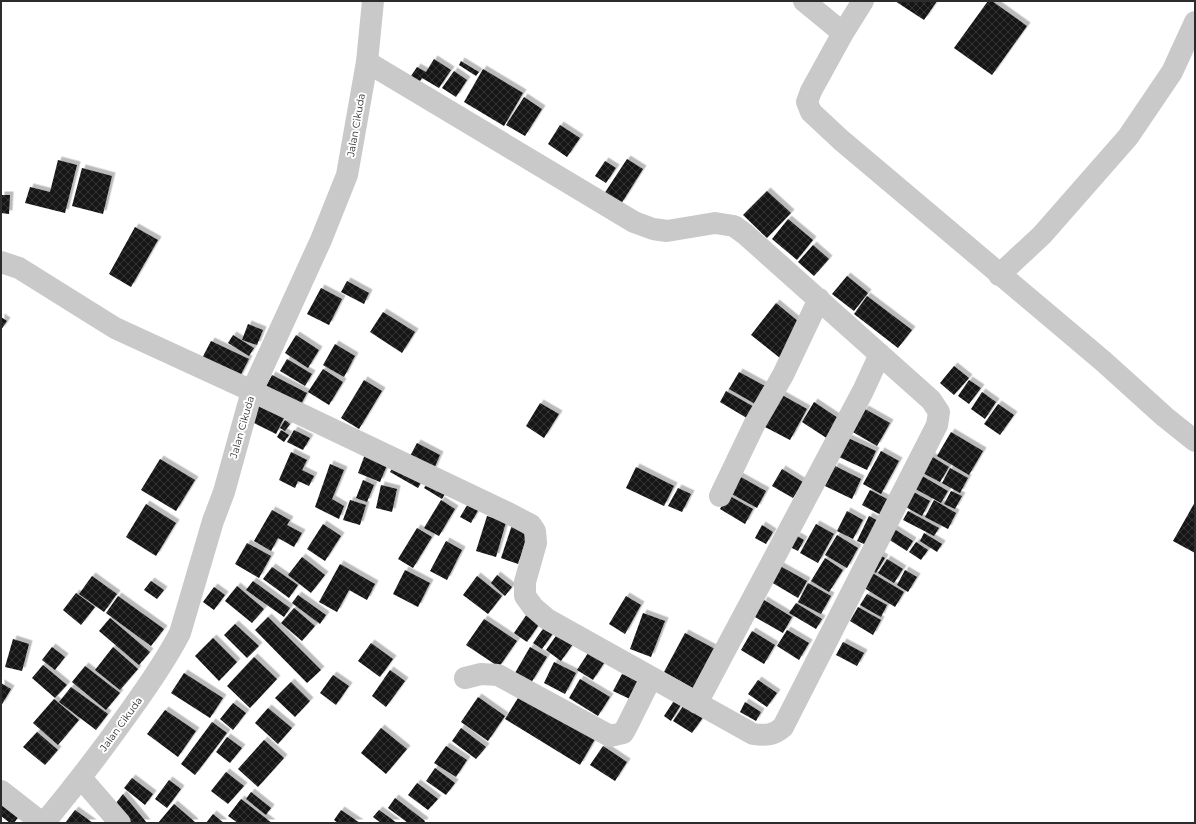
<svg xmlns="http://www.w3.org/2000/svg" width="1196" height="824" viewBox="0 0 1196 824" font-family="Montserrat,sans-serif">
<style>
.building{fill:url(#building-cross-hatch);filter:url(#shadow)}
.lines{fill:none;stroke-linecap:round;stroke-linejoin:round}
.minor{stroke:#c9c9c9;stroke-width:22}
.labels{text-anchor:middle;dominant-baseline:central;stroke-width:4;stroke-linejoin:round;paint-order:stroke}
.street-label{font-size:10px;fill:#2c2c2c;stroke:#fff}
</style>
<defs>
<pattern id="building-cross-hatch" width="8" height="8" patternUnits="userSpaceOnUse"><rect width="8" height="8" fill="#131313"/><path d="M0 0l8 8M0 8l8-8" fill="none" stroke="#363636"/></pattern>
<filter id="shadow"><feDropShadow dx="3.5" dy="-3.5" stdDeviation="0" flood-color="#0004"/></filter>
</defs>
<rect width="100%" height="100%" fill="#fff"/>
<path class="building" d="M895 1H937L924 20Z
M988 1H992L1027 26 992 75 954 48Z
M434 59 451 70 439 88 422 78 418 84 409 79 417 67 426 72Z
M461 61 479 72 476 76 459 65Z
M483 69 523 93 504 126 464 102Z
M454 71 467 80 456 97 442 88Z
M524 97 542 109 525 136 506 125Z
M560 125 580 138 567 157 548 144Z
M627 159 643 169 621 204 604 194Z
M58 160 77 165 65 213 25 203 30 187 50 192Z
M605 161 616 168 606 183 595 176Z
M82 168 112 176 103 214 72 206Z
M767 191 791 213 767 238 743 215Z
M1 195H10L9 214 1 213Z
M788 219 813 240 797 260 772 239Z
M135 227 158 240 131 287 109 274Z
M813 245 829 259 814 276 798 262Z
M847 276 868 293 854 311 832 294Z
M347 281 369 293 364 304 341 292Z
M321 288 342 299 329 325 307 314Z
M867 296 912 330 898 348 854 314Z
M776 303 805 327 780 358 751 335Z
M383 312 415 332 402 353 370 332Z
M1 317 7 321 1 330Z
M248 324 263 330 257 345 242 340Z
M233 335 254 348 249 356 228 343Z
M296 335 319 350 308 368 285 353Z
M211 341 249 359 237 382 199 364Z
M335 344 355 356 344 377 323 365Z
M287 359 312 374 305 386 280 371Z
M954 366 969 378 954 395 940 383Z
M323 369 343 382 329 405 308 392Z
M739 372 767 387 757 405 729 389Z
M272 375 307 393 299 408 264 390Z
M364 380 382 391 359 429 341 418Z
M969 380 981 388 969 404 958 396Z
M726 391 756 408 750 420 720 402Z
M982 392 996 402 985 419 971 409Z
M782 395 807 409 790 440 765 427Z
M814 402 841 420 828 439 802 422Z
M540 403 559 414 544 438 526 426Z
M998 404 1014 415 1000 435 984 424Z
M258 406 284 418 276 434 250 421Z
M865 409 890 423 877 446 851 431Z
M285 420 290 424 285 431 280 428Z
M281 430 289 435 284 442 277 437Z
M294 430 310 438 303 450 287 442Z
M951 432 983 451 969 475 937 456Z
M848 438 876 451 867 470 839 457Z
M417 443 440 455 433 471 409 458Z
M367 449 390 458 380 482 358 473Z
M881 451 899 461 881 494 863 484Z
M291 452 307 460 302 470 314 476 309 486 298 481 295 488 279 480Z
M926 453 949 467 940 482 917 470Z
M160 459 195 480 176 511 141 490Z
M397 460 425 476 418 488 390 472Z
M330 464 344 470 332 499 344 506 339 519 315 507Z
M835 466 861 479 852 499 825 486Z
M636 467 674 486 664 506 626 488Z
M950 468 968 478 960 493 942 483Z
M782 469 803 482 793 498 772 486Z
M917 473 948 491 941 503 910 486Z
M739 476 766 491 757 508 730 493Z
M431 477 448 489 442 499 424 488Z
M363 480 374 485 367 502 356 498Z
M381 485 397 489 392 512 376 508Z
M678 488 691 494 682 512 668 506Z
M870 490 889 500 881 515 862 505Z
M910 490 930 501 922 516 902 505Z
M951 491 962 496 955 509 944 504Z
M728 495 753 509 745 524 720 509Z
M472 497 482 503 471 523 460 517Z
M350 500 366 505 360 525 343 520Z
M441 500 455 509 439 536 424 528Z
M934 500 956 513 948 529 925 517Z
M1195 502V553L1173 541Z
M146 504 176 523 156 556 126 537Z
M272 510 290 520 287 525 302 533 294 547 278 538 271 551 254 541Z
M847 511 863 520 853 539 837 531Z
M908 511 939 528 934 536 903 520Z
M487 516 506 522 496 557 476 551Z
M869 516 882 523 871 547 857 541Z
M513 522 530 527 518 564 501 558Z
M323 524 341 536 325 561 307 549Z
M816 524 834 534 818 563 800 553Z
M762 525 773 532 766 544 755 538Z
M891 527 913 541 907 551 885 537Z
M417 528 432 537 413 568 398 559Z
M924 533 942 544 937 552 920 541Z
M837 535 858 548 847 568 825 555Z
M797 536 804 540 798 551 790 547Z
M446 541 462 550 447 580 430 571Z
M916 542 928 550 921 560 909 552Z
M247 543 271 556 259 578 235 564Z
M876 553 885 558 876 573 867 568Z
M302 557 325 575 311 593 288 575Z
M825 558 843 570 829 592 811 581Z
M887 559 903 569 894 583 878 573Z
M340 564 375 584 367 600 349 590 337 612 319 602Z
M780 566 807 581 798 598 771 582Z
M272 567 298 585 289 598 263 579Z
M405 570 430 583 418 607 393 594Z
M905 570 917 577 908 592 897 585Z
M869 571 904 592 895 607 861 586Z
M497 575 512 587 505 596 491 583Z
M92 576 117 594 104 612 79 594Z
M477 576 502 596 488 614 463 595Z
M151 581 164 590 157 599 144 590Z
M253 581 290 608 284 617 246 590Z
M808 583 831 596 821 614 798 602Z
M237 586 264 609 252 623 225 601Z
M214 587 225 595 214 610 203 602Z
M76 593 95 607 81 625 63 610Z
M867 594 887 605 881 617 860 605Z
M298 595 326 615 320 624 292 603Z
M118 596 164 629 151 646 106 613Z
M626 596 641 605 625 634 609 624Z
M764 600 792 617 783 633 755 617Z
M796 603 822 619 816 629 789 613Z
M858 607 881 620 873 635 850 621Z
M294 608 315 626 302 641 281 623Z
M643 613 665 621 651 657 630 649Z
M527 614 540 623 527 642 514 633Z
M268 617 321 670 307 683 255 630Z
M110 618 150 652 139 665 99 631Z
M484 619 517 641 499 667 466 645Z
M235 624 259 646 247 658 224 635Z
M545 626 554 632 542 649 533 643Z
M787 630 809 643 799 660 777 646Z
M752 631 775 645 764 664 741 650Z
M558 633 573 644 561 661 546 650Z
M685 633 717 650 696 690 664 672Z
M213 638 237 662 219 681 195 656Z
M13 639 29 644 22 671 5 667Z
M843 642 864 653 857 666 836 655Z
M371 643 393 659 380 677 358 661Z
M52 647 65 657 55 670 42 660Z
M113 647 138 669 120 690 95 670Z
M530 647 547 657 531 683 515 673Z
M590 650 606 660 593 680 577 670Z
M254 657 277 679 250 708 227 686Z
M554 662 576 673 565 694 544 683Z
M43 665 67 685 55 698 32 678Z
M85 666 120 693 106 710 72 682Z
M390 670 405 681 386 707 372 696Z
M184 673 223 698 210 718 171 693Z
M622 674 642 683 634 701 613 691Z
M333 675 349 686 336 705 320 693Z
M580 679 610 697 598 716 569 698Z
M758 680 777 693 767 707 748 694Z
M291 682 310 701 295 717 275 698Z
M1 683 11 689 1 706Z
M71 687 108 714 96 730 59 702Z
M521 693 595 739 580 765 505 719Z
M677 696 684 700 671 721 664 716Z
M478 697 505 716 488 741 461 722Z
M54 699 79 720 58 745 33 723Z
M745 702 761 712 756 721 740 712Z
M233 703 246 713 233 730 220 719Z
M685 703 704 716 692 733 673 721Z
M268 708 292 728 278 744 255 723Z
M165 710 196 731 178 757 147 734Z
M212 722 227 733 195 775 181 764Z
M381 728 407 749 386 774 361 753Z
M461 728 486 747 476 759 452 741Z
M37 732 58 750 45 765 23 747Z
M227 737 242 748 230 763 216 752Z
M264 740 284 758 258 787 238 769Z
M446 746 467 760 456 777 434 763Z
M603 746 627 762 615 781 590 765Z
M435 768 455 783 446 795 426 781Z
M226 772 244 786 228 804 211 791Z
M132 778 153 794 145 805 124 788Z
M169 780 181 789 167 808 155 799Z
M417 783 438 799 428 810 408 795Z
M251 792 271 808 266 815 246 799Z
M123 794 147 823H126L113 807Z
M395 798 425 821 424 823H408L388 808Z
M241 799 272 823H238L228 816Z
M1 804 19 816 14 823H10L1 816Z
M174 804 195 822 194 823H158Z
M75 810 93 823H65Z
M341 810 360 823H338L334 820Z
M379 810 397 823H381L373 817Z
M213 814 224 823H206Z"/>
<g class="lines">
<path class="minor" d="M804 1 843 33
M863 1 843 33 811 91 807 102 811 112 841 140 1103 361 1165 417 1195 441
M1 262 19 268 115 328 252 391 510 514 531 525 535 531 536 543 525 582V596L533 607 547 619 753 734C766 736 774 735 783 727L937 425 939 412 931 400 745 234 734 226 715 223 667 231 653 229 634 222 367 62
M999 275 1042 235 1128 137 1172 72 1195 22
M720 496 754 425 783 375 819 299
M465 678 481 674 498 675 610 736 623 733 626 728 651 678
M697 703 863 391 880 354
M81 778 120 823
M1 791 42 823
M44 823C74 787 103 749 130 711 148 686 166 660 180 633L213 521 224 492 252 391 321 240 347 175 367 62 373 1"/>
</g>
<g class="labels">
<g class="street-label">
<text transform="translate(356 125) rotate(-80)">Jalan Cikuda</text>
<text transform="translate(242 427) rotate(-74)">Jalan Cikuda</text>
<text transform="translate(121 724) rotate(-54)">Jalan Cikuda</text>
</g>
</g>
<rect width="1196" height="824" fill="none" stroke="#2c2c2c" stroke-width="4"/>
</svg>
